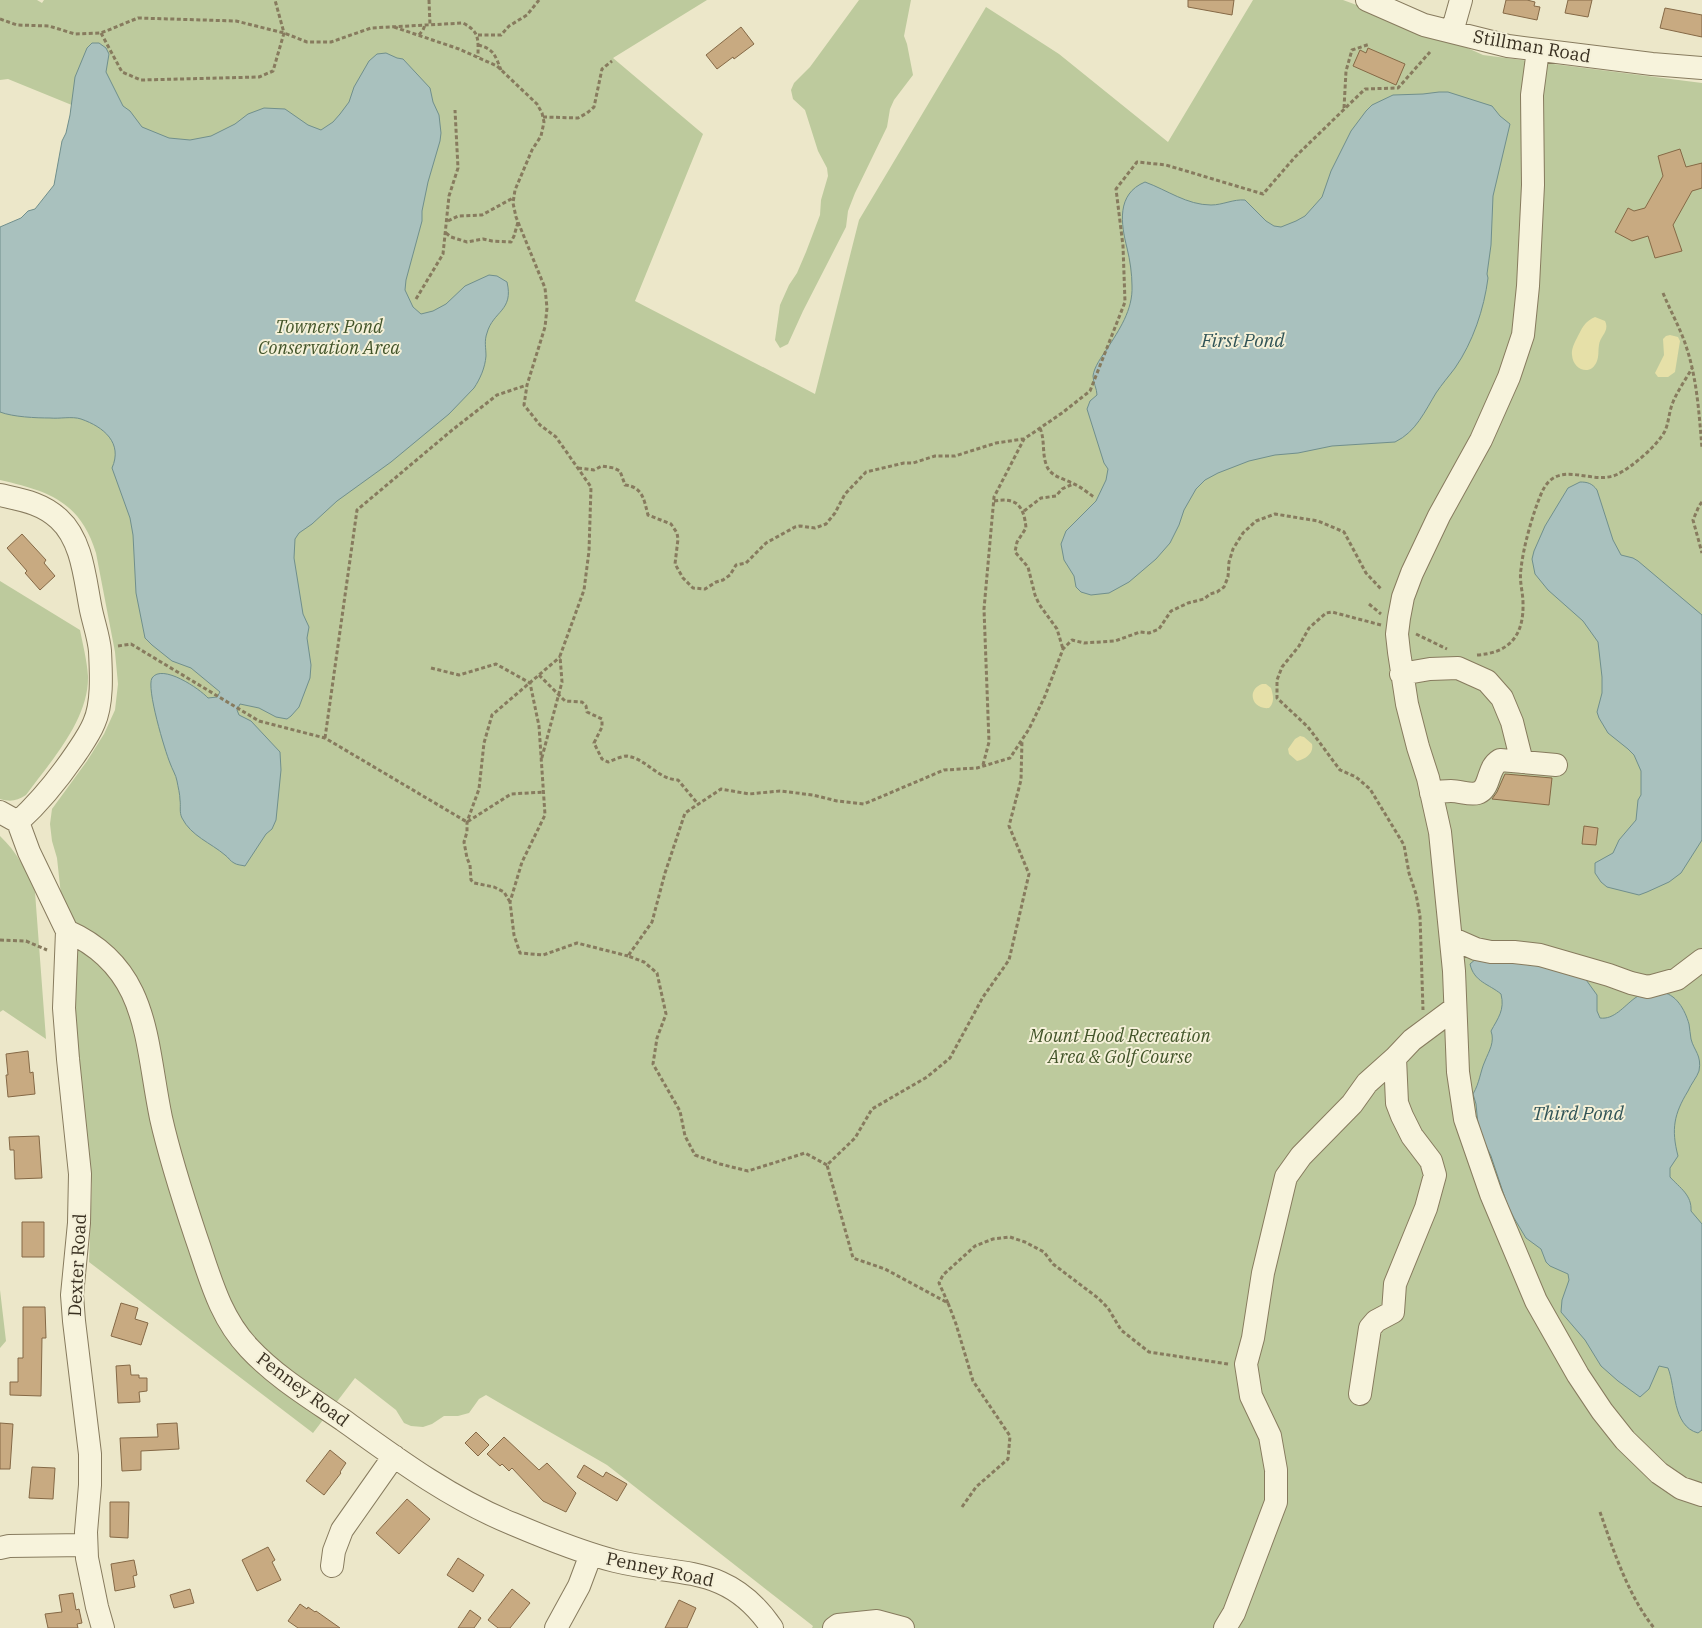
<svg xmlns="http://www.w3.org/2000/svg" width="1702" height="1628" viewBox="0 0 1702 1628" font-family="'IBM Plex Serif',serif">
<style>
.green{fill:#bdca9d}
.sand{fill:#e6e0a8}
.water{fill:#a9c1be;stroke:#708f8c}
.building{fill:#c8aa81;stroke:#856946}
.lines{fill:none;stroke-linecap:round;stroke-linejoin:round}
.minor-casing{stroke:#877b5e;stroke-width:24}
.path{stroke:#877b5e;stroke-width:3;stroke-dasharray:4 2.5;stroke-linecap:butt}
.minor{stroke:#f7f3dc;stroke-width:22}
.labels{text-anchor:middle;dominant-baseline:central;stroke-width:4;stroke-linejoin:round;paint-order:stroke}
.street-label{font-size:18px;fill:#393021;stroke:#f4f0d8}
.park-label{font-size:18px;font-style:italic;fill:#425429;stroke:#f4f0d8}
.water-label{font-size:19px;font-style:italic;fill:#315457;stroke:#f4f0d8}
</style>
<rect width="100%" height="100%" fill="#ece7c9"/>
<path class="green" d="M0 0H37L42 3 44 0H707L613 58 703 134 635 301 815 394 859 220 986 7 1059 54 1168 142 1253 0H1343L1441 36 1483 55 1702 83V1628H812L813 1626 607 1465 486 1395 479 1399 469 1413 458 1416H444L432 1424 423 1427 411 1426 404 1423 396 1410 355 1378 313 1433 89 1262 92 1183 57 858 52 841 50 824 52 809 87 761 104 734 115 710 118 684 115 652 96 553C80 501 48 491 0 480V244L47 210 84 110 8 79 0 80Z
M859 0H911L904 36 907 44 913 75 894 100 890 109 887 127 855 193 848 211 846 227 803 311 788 344 780 348 775 340 780 305 789 285 797 273 806 252 820 215 821 200 828 176 827 168 818 151 805 110 793 99 791 90 794 83 810 67Z
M0 581 80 630C83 645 87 661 88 676 89 720 50 762 26 795 17 801 10 802 0 799Z
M0 836C17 852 27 871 35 892L46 1039 3 1010 0 1012Z
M0 1290 6 1341 0 1348Z"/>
<path class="sand" d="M1595 317 1605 321C1610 331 1600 336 1599 345 1598 351 1599 356 1597 361 1591 377 1573 370 1572 355 1571 348 1576 340 1579 334 1583 326 1586 321 1595 317Z
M1670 335 1678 337 1680 341 1675 372 1668 377H1658L1655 373 1664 355 1663 339 1666 336Z
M1262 684H1266L1271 688C1273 695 1275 702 1269 708 1252 710 1246 690 1262 684Z
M1300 736 1304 737 1312 744C1314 753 1306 759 1297 761L1289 754 1288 749 1295 739Z"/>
<path class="water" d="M92 43H99L106 48 109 54 106 72 123 106 130 111 142 127 169 138 190 140 211 136 235 124 248 114 264 108 285 109 308 125 321 130 333 122 340 114 349 102 354 87 369 61 377 54 386 53 397 58 403 59 430 88 433 102 439 115 441 133 440 141 428 182 422 211V221L406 280 405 290 413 307 421 314 433 311 446 304 465 286 489 275 497 276 507 282C514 311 493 311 487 333 484 341 486 348 486 356 485 368 480 379 474 388L449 414 391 462 337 501 312 524 299 533 295 539 294 558 303 614 309 627 307 638 311 665 310 678 299 707 291 716 287 719 276 717 259 708 240 704 237 710 239 715 251 721 280 752 281 770 276 820 272 829 266 834 245 866C241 865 237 865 234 863 230 861 228 857 225 855 211 843 191 836 182 818 179 812 181 806 180 800 180 794 178 787 177 781 176 775 172 769 170 763 165 751 146 688 152 678 162 663 200 689 208 698L217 697 220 692 191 668 172 661 152 645 145 638 136 593 133 535 130 518 112 468C123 443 104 427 81 419 72 416 60 419 50 418 36 418 13 417 0 412V227L21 218 28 211 35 209 54 185 62 141 66 133 70 115 75 77 87 48Z
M1439 92H1448L1492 106 1500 116 1510 124 1493 196 1491 245 1487 274 1488 278C1484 309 1473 342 1455 368 1449 376 1442 384 1436 393 1425 411 1416 432 1395 442L1332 446 1298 453 1275 455 1249 461 1218 473 1205 480 1196 489 1184 510 1179 525 1170 543 1156 559 1129 582 1109 593 1091 595 1081 592 1076 587 1074 576 1064 560 1061 544 1066 531 1096 501 1106 480 1108 469 1104 463 1087 409 1090 401 1097 395C1097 389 1093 382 1093 376 1094 367 1102 356 1107 349 1119 330 1133 310 1132 286 1132 274 1130 260 1127 248 1121 224 1116 194 1145 182 1167 190 1187 205 1211 205 1223 205 1233 199 1245 200L1266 221 1274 226 1281 227 1296 221 1305 216 1322 197 1331 171 1351 131 1366 111 1372 105 1393 95 1423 94Z
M1580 482C1587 482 1592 483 1597 490L1613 540 1621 555 1633 558 1638 561 1702 615V840L1681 873 1669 882 1647 892 1639 895 1607 887 1601 882 1595 873V863L1613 853 1619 840 1636 820 1638 800 1641 795V771L1634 755 1628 749 1608 733 1599 718 1597 712 1602 693V677L1598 642 1583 621 1548 590 1535 574 1532 559 1534 551 1545 526 1568 488Z
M1477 958 1562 969 1584 977 1597 995V1011L1600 1018C1614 1020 1624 1006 1635 998 1642 993 1652 991 1660 992 1676 993 1685 1010 1689 1024 1690 1029 1690 1034 1691 1039 1694 1051 1702 1055 1699 1071 1697 1077 1691 1084 1688 1091 1674 1114 1671 1129 1678 1156L1670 1168V1177C1680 1188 1692 1195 1691 1211L1702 1224V1430L1698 1433C1672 1426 1676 1388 1668 1368L1659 1366 1649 1389 1640 1397 1618 1381 1601 1366 1585 1340 1561 1312 1562 1300 1569 1280 1568 1274 1550 1266 1546 1262 1541 1249 1526 1238 1514 1218 1507 1204 1491 1156 1480 1134 1478 1125 1476 1104 1473 1094C1480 1082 1480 1072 1485 1061 1489 1051 1495 1042 1491 1031 1498 1018 1505 1010 1501 994 1489 984 1474 982 1470 964Z"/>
<path class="building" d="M1188 0H1234L1232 15 1188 7Z
M1506 0H1527L1535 2 1534 6 1540 7 1537 20 1503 13Z
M1568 0H1592L1588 17 1565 13Z
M1665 8 1702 15V37L1660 28Z
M741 27 754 44 734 59 733 57 717 69 706 55Z
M1368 48 1405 64 1396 85 1353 66 1360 50 1366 53Z
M1680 149 1686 167 1702 163V188L1692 191 1673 225 1682 251 1655 258 1648 236 1632 241 1615 232 1628 208 1634 211 1645 208 1663 176 1658 156Z
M22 534 46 560 44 563 55 576 40 590 25 573 27 571 7 548Z
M1505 774 1552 778 1549 805 1492 799 1497 792Z
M1584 826 1598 828 1596 845 1582 844Z
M28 1051 30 1073 33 1072 35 1094 8 1097 6 1075H8L6 1054Z
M39 1136 42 1178 15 1179 14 1150H10L9 1137Z
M22 1222H44V1257H22Z
M121 1303 138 1308 135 1319 148 1323 141 1345 111 1336Z
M23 1307H45L46 1338H42L41 1396 10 1395V1382H18V1358H23Z
M130 1365 131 1375H139V1378H147V1391L139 1392 140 1402 118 1403 116 1366Z
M0 1423 13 1424 10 1469H0Z
M177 1423 179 1449 141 1451V1470L122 1471 120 1438 158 1437 157 1424Z
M476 1432 489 1445 478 1456 465 1443Z
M504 1437 539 1470 547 1463 576 1493 566 1512 543 1501 512 1468 509 1471 502 1464 500 1466 487 1454Z
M330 1450 346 1463 340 1472 341 1473 324 1495 306 1481Z
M584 1465 603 1477 606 1472 627 1484 617 1501 577 1477Z
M32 1467 55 1468 53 1499 29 1498Z
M407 1499 430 1519 399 1554 376 1533Z
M110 1502H129L128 1538 110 1537Z
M268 1547 275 1560 272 1562 281 1580 257 1591 242 1560Z
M458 1558 484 1575 473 1592 447 1575Z
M134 1560 137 1575 133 1576 135 1587 115 1591 111 1564Z
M190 1589 194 1603 174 1608 170 1595Z
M512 1589 530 1603 510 1628H498L488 1620Z
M73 1593 76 1610 79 1609 82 1623 77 1624 78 1628H48L45 1614 62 1612 59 1595Z
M679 1600 696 1608 687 1628H665Z
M300 1604 307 1609 308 1607 315 1612 316 1611 340 1628H298L288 1621Z
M470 1610 481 1618 474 1628H458Z"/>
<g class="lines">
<defs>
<path id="minor" d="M1367 0 1424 25 1508 46 1652 64 1702 68
M1452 32 1461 0
M1538 50 1532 95 1533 185 1528 286 1523 335 1509 377 1481 440 1439 516 1412 573 1403 597 1399 618 1397 634 1399 652 1407 704 1418 747 1428 778 1440 832 1454 971 1458 1072 1465 1119 1491 1194 1536 1301 1578 1375 1602 1411 1625 1440 1659 1473 1681 1488 1702 1495
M0 495C22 500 42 503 59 519 83 541 85 581 91 610 94 624 99 638 100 651 101 672 103 703 94 723 90 733 83 743 77 752 60 777 41 801 18 822L29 852 67 931 64 1008 68 1059 80 1174 79 1223 72 1295 74 1321 90 1454V1485L86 1532 87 1558 97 1607 103 1628
M1401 674 1430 669 1458 668 1487 681 1502 698 1512 722 1522 762
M1431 793C1437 792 1445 791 1451 791 1466 791 1481 802 1488 780 1491 772 1492 765 1500 760L1556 765
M0 812 18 822
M67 931C150 968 145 1041 161 1118 170 1158 183 1198 196 1237 210 1277 219 1316 249 1348 276 1377 311 1398 343 1420 397 1459 451 1499 513 1524 546 1538 580 1552 615 1561 680 1577 728 1563 772 1628
M1451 938 1476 949 1491 952H1514L1540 955 1609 975 1631 983 1648 987 1677 979 1702 960
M1360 1394 1370 1328 1376 1321 1393 1312 1395 1284 1426 1208 1435 1175 1431 1161 1412 1136 1402 1116 1397 1103 1395 1058 1412 1040 1455 1008
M0 1548 9 1546 86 1545
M332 1566 334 1551 342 1530 394 1456
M556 1628 579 1586 591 1554
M834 1628 838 1625 877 1621 903 1628
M1225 1628 1234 1613 1276 1502V1470L1270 1436 1251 1396 1246 1364 1253 1338 1263 1273 1286 1177 1301 1156 1352 1104 1367 1083 1395 1058"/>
</defs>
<use href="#minor" class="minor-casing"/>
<path class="path" d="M429 0 430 25
M0 19 17 25 49 26 75 34 101 33 138 18 236 21 284 33 307 42H331L371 28 463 23C480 32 478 39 478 57
M394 27 459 49 497 66 537 104 542 113 544 122 541 136 532 150 515 190 513 203 516 217 545 288 547 308 545 327 527 385 524 405 540 425 556 437 591 487 589 551 584 590 560 656 562 682 541 761
M101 33 122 72 141 80 259 77 273 71 284 33 275 0
M419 35 423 30 425 25
M478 35H501L509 26 527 15 539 0
M478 45C494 49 495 55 501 70
M1344 108 1346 71 1352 50 1370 44
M543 117 578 118 587 113 594 107 602 69 612 61
M448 221 458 216 482 215 513 198
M446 233 451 237 467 242 483 239 492 241 511 242 514 236 518 222
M1663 293C1670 310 1679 326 1685 343 1697 377 1699 413 1702 448
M416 299 443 254 449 196 458 168 455 110
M1040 428C1045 440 1042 452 1046 464 1050 477 1063 478 1074 484 1081 487 1088 493 1094 497
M578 468 594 470 602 466 614 468 620 471 625 485C643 487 644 500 648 515L671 524 677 533 678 539 675 564 683 578 693 588 705 589 716 582 723 580 730 575 736 565 746 563 766 543 795 527 800 526 815 528 826 524 835 513 845 494 866 472 904 463H913L935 456H955L996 443 1023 439
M994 501C1017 497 1024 506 1026 528L1017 542 1015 552 1028 567 1035 595 1039 604 1057 629 1063 649
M1702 502 1699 506 1693 520 1702 553
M1024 511 1041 498 1056 496 1062 489 1073 484
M1369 604 1381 614
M1381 625 1332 612 1326 613 1309 628 1299 646 1282 667 1277 680V698L1308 727 1340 770 1356 777 1370 789 1404 845 1409 873 1416 894 1420 916 1423 1010
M1416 634 1447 649
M118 646 131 644 259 721 325 738 467 822 511 794 544 792
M1477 655C1509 653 1524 636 1523 603 1523 592 1519 581 1521 569 1523 548 1533 512 1542 492 1558 457 1592 487 1618 474 1632 467 1657 446 1665 431 1669 422 1669 411 1673 402 1678 390 1686 379 1692 368
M431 668 459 675 496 664 530 683 539 726 545 815 522 862 510 902 514 935 520 953 543 955 577 943 628 956
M539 675 565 701 582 702 586 706 587 712 602 719V727L594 743 602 759 608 762C613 760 622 756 627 756 647 759 657 779 678 780L698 804
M325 738 357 510 451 431 497 395 527 385
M983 765 989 742 984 609 994 497 1024 439 1062 413 1090 391 1125 302 1123 246 1116 189 1137 162 1166 165 1263 194 1295 157 1365 89 1398 88 1430 52
M510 902 504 892 494 887 474 883 471 880 470 865 467 858 464 842 467 832V822L479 789 484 743 492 715 560 657
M0 940 26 941 47 950
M827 1165 805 1153 748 1171 720 1164 695 1155 685 1136 680 1111 653 1064 657 1038 666 1014 657 973 644 962 628 956 652 922 665 873 685 813 721 789 749 794 780 791 813 795 837 801 864 804 944 770 977 768 1010 758 1029 729 1045 696 1063 649 1072 640 1084 643 1115 641 1140 632 1149 633 1159 629 1171 611 1188 603 1204 599 1210 594 1217 592 1224 587 1228 577 1229 562 1233 549 1243 533 1256 521 1275 514 1318 521 1344 532 1366 573 1382 590
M948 1303 939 1283 943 1275 975 1246 993 1239 1010 1237 1025 1242 1044 1252 1053 1264 1098 1298 1108 1308 1121 1330 1149 1352 1228 1364
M962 1507 976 1487 1008 1459 1010 1436 973 1381 956 1324 948 1303 885 1269 853 1258 827 1165 855 1138 872 1109 927 1077 950 1058 983 997 1009 960 1029 874 1009 826 1021 780 1022 740
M1600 1512C1614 1552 1628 1595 1654 1628"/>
<use href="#minor" class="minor"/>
</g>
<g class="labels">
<g class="street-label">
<text transform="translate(1532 46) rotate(10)">Stillman Road</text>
<text transform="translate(77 1265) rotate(-87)">Dexter Road</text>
<text transform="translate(303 1389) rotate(37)">Penney Road</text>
<text transform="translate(660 1569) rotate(12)">Penney Road</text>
</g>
<g class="park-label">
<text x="329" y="326">Towners Pond<tspan x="329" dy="21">Conservation Area</tspan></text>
<text x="1120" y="1035">Mount Hood Recreation<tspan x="1120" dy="21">Area &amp; Golf Course</tspan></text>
</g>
<g class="water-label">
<text x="1243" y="340">First Pond</text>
<text x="1578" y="1113">Third Pond</text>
</g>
</g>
</svg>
